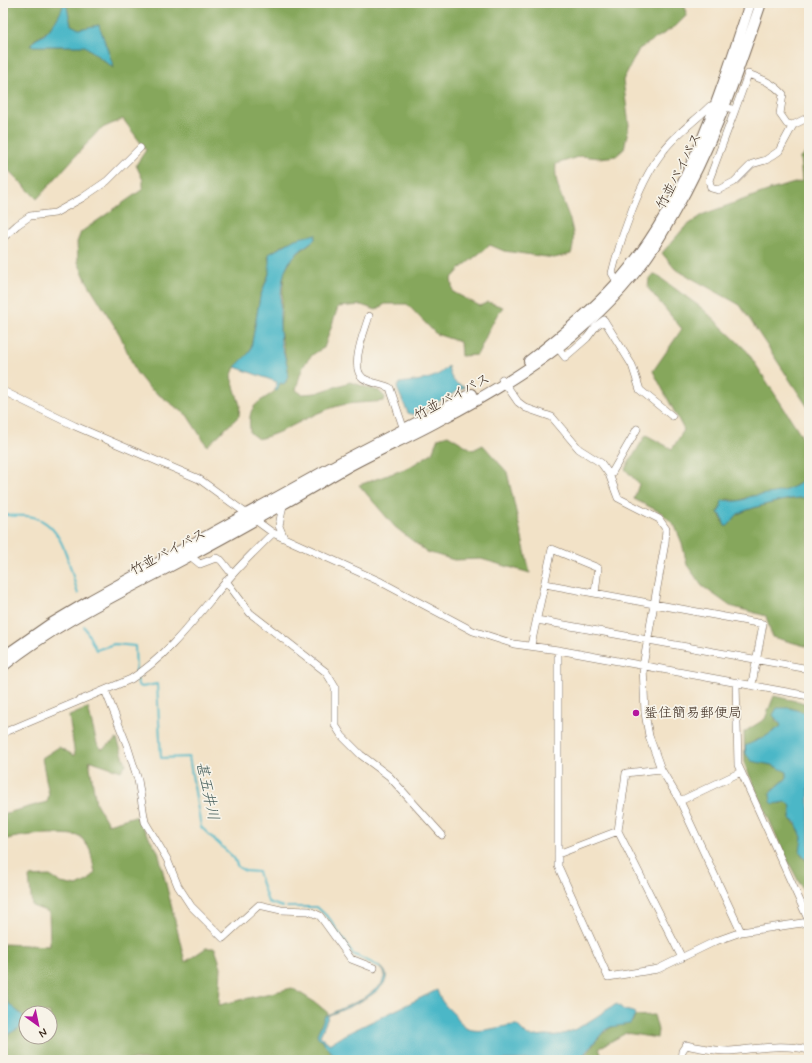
<svg xmlns="http://www.w3.org/2000/svg" width="812" height="1063" viewBox="0 0 812 1063" font-family="Mynerve,'Klee One',sans-serif">
<style>
.forest{fill:#86a75c;stroke:#60683d;fill-rule:evenodd}
.water{fill:#4bb7c7;stroke:#437072}
.lines{fill:none;stroke-linecap:round;stroke-linejoin:round}
.stream{stroke:#4bb7c7;stroke-width:2}
.minor-casing{stroke:#7b6a59;stroke-width:8}
.highway-casing{stroke:#7b6a59;stroke-width:12}
.minor{stroke:#fff;stroke-width:7}
.highway{stroke:#fff;stroke-width:10}
.poi-dot{fill:#b5179e;stroke:#f7f3e8;stroke-width:1.5}
.labels{text-anchor:middle;dominant-baseline:central;stroke-width:3.5;stroke-linejoin:round;paint-order:stroke}
.street-label{font-size:14px;fill:#3b2a1e;stroke:#f7f3e8}
.poi-label{font-size:14px;fill:#3b2a1e;stroke:#f7f3e8;text-anchor:start}
.water-label{font-size:15px;font-style:italic;fill:#415b59;stroke:#f7f3e8}
</style>
<rect width="100%" height="100%" fill="#f7f3e8"/>
<filter id="ink" filterUnits="userSpaceOnUse"><feTurbulence type="fractalNoise" baseFrequency=".025" numOctaves="2"/><feDisplacementMap in="SourceGraphic" scale="8" xChannelSelector="R" yChannelSelector="G"/><feConvolveMatrix kernelMatrix="1 2 1 2 8 2 1 2 1" color-interpolation-filters="sRGB"/></filter>
<filter id="wash" filterUnits="userSpaceOnUse"><feTurbulence type="fractalNoise" baseFrequency=".012" numOctaves="4" result="noise"/><feDisplacementMap in="SourceGraphic" scale="16" xChannelSelector="R" yChannelSelector="G"/><feGaussianBlur stdDeviation="0.9" result="paint"/><feColorMatrix in="noise" values="0 0 0 0 0 0 0 0 0 0 0 0 0 0 0 0 0 1.4 0 .05"/><feComposite in="paint" operator="in"/></filter>
<g filter="url(#wash)">
<rect width="100%" height="100%" fill="#f2e2c7"/>
<path class="forest" d="M3 3H64C60 19 48 33 34 40L31 46H85L113 68 99 25 79 29 71 25 66 3H683L687 12 686 16 676 26 639 49 623 80 629 125 624 149 616 156 600 158 581 156 556 164C552 196 582 223 571 254L554 258 504 251 490 245 462 267 451 279 453 292 480 306 488 302 503 307C491 321 486 339 477 355L461 356 460 342 436 334 407 304H385L376 310 361 305 338 307 324 348C304 357 301 370 296 390L302 394 316 393 350 382 379 391 385 397 384 401C369 403 352 402 338 406 310 413 286 433 258 439L250 433C250 428 249 422 250 417 252 398 274 399 280 383L286 382 288 370 280 330 284 272 291 259 315 239C296 239 282 242 268 257L271 268 260 297 251 348 249 353 235 367 231 377 240 405 239 416 207 446 187 415 148 387 136 372 120 335 86 280 78 262 77 242 81 232 143 189V180L136 165 146 150 123 119 100 129 37 199 3 165Z
M809 150V409L740 305 675 269 662 253 685 227 704 214 770 190 802 181 800 158Z
M655 274 703 309 747 351 800 433 809 457 807 477 791 488 780 493 751 496 738 501 727 499 718 511 725 526C733 522 733 517 739 514 747 508 799 495 809 498V647L772 637 766 616 730 606 702 586 687 565 682 543 675 526 662 513 634 499 639 484 625 469 646 435 672 449 684 430 653 371 682 329 648 288 649 278Z
M448 435 473 450 483 445 507 472 530 573 481 559 454 560 427 552 395 527 359 485 408 468 432 453 438 438Z
M774 696 809 704V714L790 708 775 720 781 725 780 727 765 737 754 741 764 763 781 768 787 772V778L770 792 779 804 785 801 789 803 791 807 790 819 799 828 802 837V855L809 865V902L784 853 745 765 744 732 765 719Z
M88 708 97 744 102 749 117 739 126 764 121 771 89 760 96 803 108 824 135 816 158 851 185 962 206 948H215L221 967 219 1005 292 988 316 1003 328 1013 317 1034 318 1037 334 1055 332 1060H3V1037L23 1025 25 1018 7 1002 4 993 3 944 50 946 49 912 32 906 29 877 50 876 61 883 77 886 89 880 95 873 90 849 80 836C55 832 27 834 3 840V814L47 802 49 795 42 758 59 747 75 756 69 716ZM26 1013H50V1037H26Z
M654 1015 658 1030 657 1038 626 1033 599 1048 603 1060H579C591 1052 595 1038 607 1030 615 1024 624 1025 633 1021L635 1016Z"/>
<path class="water" d="M64 3H66L71 25 79 29 99 25 114 68 85 46H31C34 38 39 39 45 34 53 26 61 14 64 3Z
M316 234 315 239C306 246 294 254 288 264 279 278 279 326 281 343 283 357 294 372 284 384L280 383 277 391 275 390 277 382 235 367 249 353 251 348 260 297 269 274V254L295 239Z
M448 366C450 377 453 384 465 387L414 415 408 413 397 388 400 383C418 380 436 381 448 366Z
M809 464V498C799 495 747 508 738 514 734 517 732 522 728 526H725L721 515 718 513 721 507 722 501C728 499 731 502 737 501 743 501 747 497 752 496 773 493 807 492 809 464Z
M777 708H790L809 714V865L806 859 800 852 802 837 796 823 790 819 791 807 789 803 785 802 774 804 771 802 770 793 787 778V772L772 765 751 761 746 754 745 746 765 737 780 727 781 725 773 715Z
M378 965C409 984 344 1010 329 1015L320 1036 330 1044 344 1035 437 990C441 1003 447 1007 456 1016 460 1020 460 1025 466 1028 481 1035 500 1025 517 1025L528 1036C534 1037 541 1035 547 1035 571 1039 597 1014 617 1004L624 1010 634 1012 635 1016 630 1024 611 1027 605 1030 579 1060H332L334 1055 318 1037 317 1034 325 1016 363 999 381 985 385 975 383 970 378 967Z
M3 988 7 1002 23 1016 26 1021 24 1025 4 1037Z"/>
<g class="lines">
<path class="stream" d="M3 514C12 517 18 515 27 516 64 520 69 566 78 594
M84 626 96 650 114 644 135 646 136 673
M137 677 138 685 142 687 157 684 161 758 189 757 201 827 234 858 238 867 245 871 258 872 268 902 283 907
M287 907H317L330 919 353 954 380 967"/>
</g>
</g>
<g filter="url(#ink)">
<g class="lines">
<defs>
<path id="minor" d="M735 110 748 74C762 79 773 83 783 94L780 114 787 124 793 125
M3 238 17 225 30 216 55 213 82 198 107 181 140 148
M617 282 612 273C621 237 640 179 664 150 676 134 695 121 710 106L717 104 735 110 709 180 711 188 718 190 734 182 752 164 766 160 779 151 793 125 809 117
M369 316C365 330 349 367 363 378 370 383 382 384 390 388L404 430
M558 348 565 357 587 338 596 326 604 320 632 365 640 390 672 416
M502 379 518 402 526 408 552 417 579 449 601 463 609 474 618 498 659 519 666 529 665 543 643 666 645 713 649 736 661 769 680 801 741 932
M3 391 75 426 199 479 273 533 381 582 473 631 514 644 558 650 809 696
M610 476 637 429
M283 505 279 526 284 538
M190 556 200 564 216 558 221 560 232 574
M226 581 250 613 326 672 335 687V725L342 736 361 755 389 776 442 835
M545 584 763 624 752 684
M537 620 809 669
M531 645 552 549 598 568 595 593
M558 650V866L608 977 658 969 716 941 741 932 809 922
M736 682 738 765 809 921
M105 690 127 745 138 780 145 822 167 859 178 886 191 906 223 938 259 905 281 910 309 911 320 916 351 959 374 968
M3 733 131 679C172 653 200 611 232 575 245 560 259 547 273 533
M661 769 626 773 618 831 682 958
M680 801 741 772
M558 854 618 831
M681 1060 682 1051 686 1045C700 1048 715 1051 729 1051 757 1049 781 1043 809 1050"/>
<path id="highway" d="M529 361C560 337 591 312 617 283 687 203 718 101 750 3
M3 657 49 625 91 600 350 457 472 394
M3 666C60 620 129 589 193 554 246 526 297 496 349 466 378 450 409 437 438 421 515 381 588 335 641 265 653 250 662 233 672 216 712 148 736 77 761 3"/>
</defs>
<use href="#minor" class="minor-casing"/>
<use href="#highway" class="highway-casing"/>
<use href="#minor" class="minor"/>
<use href="#highway" class="highway"/>
</g>
</g>
<circle class="poi-dot" cx="636" cy="713" r="4"/>
<g class="labels">
<g class="street-label">
<text transform="translate(679 171) rotate(-63)">竹並バイパス</text>
<text transform="translate(452 397) rotate(-28)">竹並バイパス</text>
<text transform="translate(168 552) rotate(-28)">竹並バイパス</text>
</g>
<g class="poi-label">
<text x="644" y="713">蜑住簡易郵便局</text>
</g>
<g class="water-label">
<text transform="translate(207 791) rotate(78)">甚五井川</text>
</g>
</g>
<rect width="812" height="1063" fill="none" stroke="#f7f3e8" stroke-width="16"/>
<g transform="translate(38 1025) rotate(147)"><circle r="19" fill="#f7f3e8" stroke="#aca397"/>
<path d="M0-3L7 15L0 10L-7 15Z" fill="#b5179e"/>
<text y="-6" font-size="11" font-weight="bold" text-anchor="middle" fill="#3b2a1e">N</text>
</g>
</svg>
